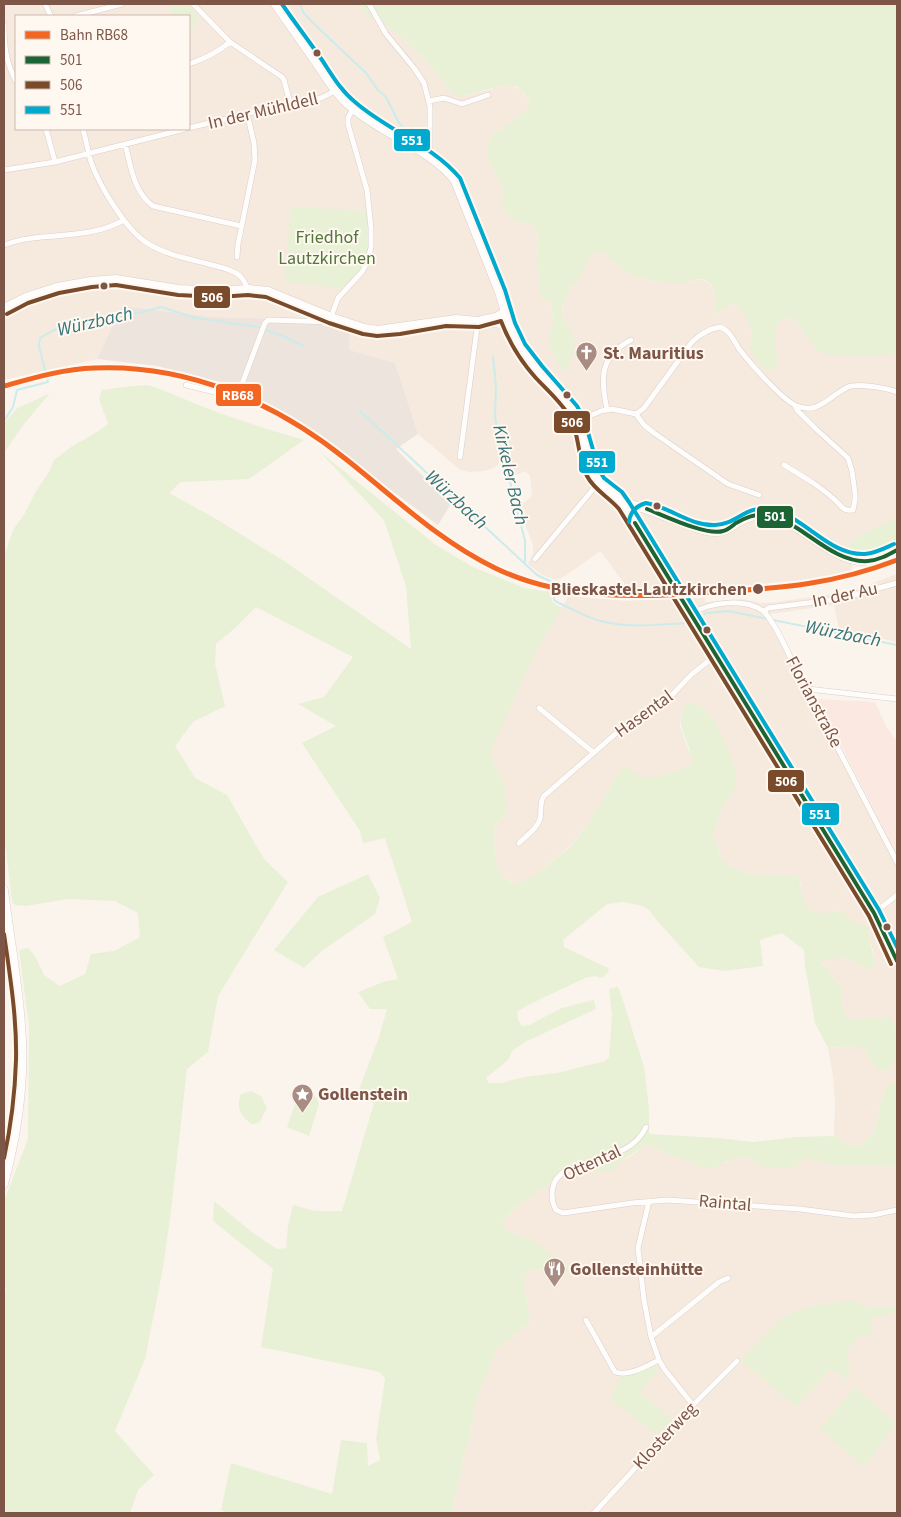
<svg xmlns="http://www.w3.org/2000/svg" width="901" height="1517" viewBox="0 0 901 1517" font-family="'Source Sans 3',sans-serif">
<style>
.residential{fill:#f6e9dd;fill-rule:evenodd}
.commercial{fill:#fae8e1}
.industrial{fill:#ede4dd}
.green{fill:#e8f1d6}
.lines{fill:none;stroke-linecap:round;stroke-linejoin:round}
.stream{stroke:#ccecec;stroke-width:2}
.street-casing{stroke:#d9cfca;stroke-width:6}
.secondary-casing{stroke:#dbd0cb;stroke-width:9}
.street{stroke:#fefdfc;stroke-width:5}
.secondary{stroke:#fefdfc;stroke-width:8}
.bus-1-casing{stroke:#fff8f1;stroke-width:8}
.bus-2-casing{stroke:#fff8f1;stroke-width:8}
.bus-3-casing{stroke:#fff8f1;stroke-width:8}
.bus-1{stroke:#1c6434;stroke-width:4}
.bus-2{stroke:#7a4b2a;stroke-width:4}
.bus-3{stroke:#00a9ce;stroke-width:4}
.rail-1-casing{stroke:#fff8f1;stroke-width:9}
.rail-1{stroke:#f26522;stroke-width:5}
.bus-dot{fill:#7d5648;stroke:#fff8f1;stroke-width:2}
.labels{text-anchor:middle;dominant-baseline:central;stroke-width:4;stroke-linejoin:round;paint-order:stroke}
.street-label{font-size:18px;fill:#7d5648;stroke:#fff8f1}
.park-label{font-size:18px;fill:#517739;stroke:#fff8f1}
.poi-label{font-size:18px;font-weight:bold;fill:#7d5648;stroke:#fff8f1;text-anchor:start}
.stop-label{font-size:18px;font-weight:bold;fill:#7d5648;stroke:#fff8f1;text-anchor:end}
.water-label{font-size:19px;font-style:italic;fill:#36767b;stroke:#fff8f1}
.line-badge{stroke:#fff8f1;stroke-width:2}
.badge-label{font-size:14px;text-anchor:middle;font-weight:bold;fill:#fff}
</style>
<rect width="100%" height="100%" fill="#faf4ed"/>
<path class="residential" d="M4 4H357L371 19 382 21 422 56 452 93 466 96 498 87 510 86 521 89 530 102 526 111 490 137 488 159 502 185 504 200 515 221 527 223 535 228 539 241 537 254 551 303 553 320 549 339 574 349V339L563 317 562 303 566 298 570 287 578 282 589 258 596 252 607 254 614 263 630 274 651 281 682 283 701 279 709 283 716 294 715 312 719 313 729 305 736 304 751 324 752 341 778 360 776 353V326L783 319 794 318 847 356 897 354V518L876 527 850 542V549L852 555V572L821 578 670 593 666 588 629 590 602 553 599 552 565 576 556 580 541 574 528 564 533 553V544L518 507 520 504 525 502 530 498 532 493 530 476 527 472 525 471 516 475 511 473 506 456H501L499 464 494 468 484 471 469 472 459 469 418 434 395 363 348 350 287 319 210 317 122 306 97 359 4 380ZM16 16H189V129H16Z
M897 574V642L839 629 834 605 770 614 897 853V1040L894 1026 885 1017 852 1020 846 1017 841 998V986L835 980 820 960 845 957 866 969 872 967 875 963 873 950 869 938 870 932 855 923 841 911 814 915 805 906 802 898 801 884 797 875 787 876 752 874 734 869 721 858 713 835 721 810 735 789 686 704 681 713 680 727 692 759 690 765 677 771 656 778H640L632 769 616 777 590 821 571 845 540 872 522 882 513 883 501 876 495 859 494 826 505 815 503 779 492 760 491 749 533 657 569 595 627 601 705 596V602L742 599 761 603 776 602 849 592Z
M854 1046 864 1049 876 1070 891 1064 897 1055V1079L885 1088 874 1132 871 1136 861 1145 850 1146 834 1136 835 1101 833 1076 828 1048Z
M646 1145 652 1146 672 1156 697 1164 702 1167 726 1163 734 1157 741 1156 752 1158 759 1166 797 1165 803 1160 807 1158 820 1162 844 1166H890L897 1167V1513H452L464 1457 471 1430 477 1397 488 1372 496 1350 528 1323 530 1315 525 1294 523 1279 529 1270 548 1269 561 1274 572 1272 533 1240 507 1232 502 1221 516 1207 549 1184 559 1173 571 1168 586 1170 594 1173 618 1164 621 1161 633 1155 641 1148Z"/>
<path class="commercial" d="M817 699 875 702 886 726 897 742V853Z"/>
<path class="industrial" d="M122 306 210 317 287 319 326 318 350 326 349 350 395 363 418 434 396 449 451 504 438 525 306 427 256 397 220 382 157 366 97 359Z"/>
<path class="green" d="M170 4H187L199 18 194 22 196 28 189 30V16H173Z
M357 4H897V354C879 355 833 360 818 350 812 345 800 326 794 318L783 319 776 326V353L778 360 774 369C760 372 756 359 749 349 756 327 749 322 736 304L729 305 719 313 715 312C716 301 716 282 702 279 697 278 689 282 683 283 677 284 670 282 664 282 640 280 621 274 607 254L596 252 589 258 578 282 570 287 566 298 562 303C560 321 571 325 574 339 576 349 571 361 567 370H561L550 347 549 339 553 320 551 303 540 296 537 254 539 241 535 228 527 223 515 221 507 213 501 206C509 189 495 176 489 161 486 154 489 145 490 137L526 111 530 102C528 98 524 92 521 89 507 79 475 95 459 97L452 93 422 56 382 21 371 19Z
M291 207 368 211C368 229 372 251 362 267 357 275 349 282 343 289L318 285 285 282Z
M147 385C166 390 183 399 201 406 235 419 269 430 304 440L249 479 181 482 169 493 213 517 284 561 411 649 406 586 384 520 319 451 436 545 473 567 525 588 551 592 552 602 562 608 533 657 492 749V760L503 779 507 807 505 815 494 826 495 859 501 876 512 883 522 882 540 872 571 846 590 821 622 767C631 766 635 772 640 778 659 778 673 773 690 765 691 762 692 760 691 757 690 741 675 727 683 710 685 704 688 702 695 702L706 711 718 726 733 763 736 780 735 789 721 810 713 835 721 858 734 869 752 874 787 876 797 875C805 893 798 899 814 914L842 911 855 923 868 927C870 932 869 936 870 941 871 948 874 956 875 963L872 967 866 969 845 957 820 961 835 980 841 986V998L846 1017C860 1024 876 1014 891 1018 895 1029 900 1043 897 1055 896 1060 891 1063 890 1069L876 1070 864 1049 854 1046 828 1048 815 1023 805 965 804 950 782 933 760 940 763 966 725 971 699 967 661 925 649 910 642 906 623 902 607 904 563 940 564 947 608 968 609 971 602 978 595 976 585 978 526 1006 517 1012 518 1020 522 1026 529 1025 562 1008 594 1000 596 1009 525 1042 512 1051 508 1060 486 1078 489 1083H502L524 1077 557 1073 605 1061 609 1057 612 1015 609 989 618 987 621 994 644 1067 649 1108V1134L718 1138 753 1142 797 1137 834 1136 850 1146 861 1145 874 1132 885 1088 897 1079V1167L890 1166H844L820 1162 807 1158 793 1168 759 1166 752 1158 741 1156 714 1167H701L697 1164 672 1156 652 1146 646 1145 621 1161 614 1170 594 1173 586 1170 571 1169 559 1173 549 1184 516 1207 502 1221 507 1232 533 1240 547 1250 572 1271C563 1277 556 1270 547 1269 542 1268 535 1270 530 1270L523 1279 525 1294 530 1315 528 1323 496 1350 488 1372 477 1397 471 1430 464 1457 452 1513H227L221 1510 231 1463 332 1494 341 1440 367 1443 368 1466 380 1460 376 1439 385 1379 380 1372 261 1347 273 1269 213 1221 214 1201 253 1233 277 1249 286 1248 288 1226 293 1205 315 1211H342L374 1103 356 1097 379 1037 387 1009H370L358 992 383 982 398 979 383 937 412 922 385 838 363 843 360 831 302 743 336 726 298 704 324 697 353 657 256 607 234 629 216 644 215 664 225 706 193 722 175 746 195 778 227 795 264 859 288 882 218 996 208 1052 187 1069 171 1211 163 1268 145 1359 115 1431 154 1475 138 1490 130 1513H4V1304L6 1288 4 1287V1201L28 1139 29 1025 19 950 28 948 35 956 44 975 60 986 85 974 91 954 114 951 140 937 138 913 115 901 68 899 26 906 15 905 12 902 4 833V556L13 530 25 513 36 491 49 472 54 460 71 447 97 432 108 424 99 399 102 390 123 387Z
M50 393 24 424 4 453V423L16 409Z
M897 518V544L870 555H852L850 549V542L876 527Z
M368 874 380 898 375 914 323 950 304 968 274 950 318 897Z
M300 1090 316 1097 319 1104 309 1136 287 1127Z
M251 1091 261 1096 267 1108 259 1123 251 1124C240 1115 236 1108 241 1094Z
M841 1302H855L870 1307H897V1312L871 1319 874 1331 868 1335 859 1337 847 1350 850 1372 849 1377 846 1379 831 1369 796 1407 741 1361C753 1348 765 1333 778 1322 795 1307 820 1305 841 1302Z
M655 1366 659 1370 640 1392 672 1420 661 1432 658 1430 655 1433 611 1400 620 1377Z
M855 1387 896 1423 864 1467 820 1429Z"/>
<g class="lines">
<path class="stream" d="M300 4 303 12 311 21 367 74 377 89 386 97 398 121 413 142
M266 330 285 337 303 346
M493 356 496 387 495 416 497 430 525 541V562
M360 411 537 575 554 583V585
M4 421 13 407 17 390 48 382 39 346 40 338 54 330 95 320 126 314 139 313 161 307 196 318 259 327
M554 596V600L557 602C574 610 591 620 610 623 636 628 662 624 688 623
M701 617 706 613 728 611 897 645"/>
<defs>
<path id="street" d="M45 4 51 16
M193 4 230 42 282 77 284 80 290 103
M369 4 386 34 414 68 424 83 430 107V145L427 157
M76 16 122 4
M4 25C4 46 6 63 16 81
M189 64C204 59 218 52 230 42
M429 101 444 98 462 104 488 95
M189 128 290 103 321 98 335 91
M46 129 55 162
M83 129C86 140 88 151 91 162 99 185 126 230 147 243 166 255 190 259 212 265 221 267 233 270 240 276 244 280 246 285 248 289
M125 144C131 166 133 191 153 206L241 226
M4 170 55 162 185 129
M4 245C44 230 85 242 124 220
M237 257 238 244 255 160 254 143 247 113
M331 317 338 298 362 272 367 263 371 247V228L367 190 348 124V118L353 109
M186 385 235 397 242 384 265 323 268 320 331 322 339 320
M607 409C600 378 600 356 631 340
M636 414 644 408 692 342C700 334 709 329 720 327 730 330 734 342 740 350 750 363 782 400 797 406 818 415 831 395 848 387 858 383 887 388 897 392
M578 421 601 411 612 409 636 414 644 425 654 433 728 484 759 495
M460 457 478 321
M784 465C804 477 823 488 839 504 843 509 846 511 853 510L855 500V493L852 471 848 458 816 429 797 410 795 405
M535 559 599 482
M764 612 768 608 839 599 897 583
M690 614C709 603 743 597 763 611 774 620 788 653 795 667 830 732 863 797 897 862
M808 689 897 699
M539 708 594 753
M519 843C526 836 537 829 540 819 542 811 539 803 544 796L629 722 667 700 692 674 716 655
M874 913 897 895
M646 1127C632 1158 591 1157 564 1172 551 1180 549 1197 556 1210L563 1213 632 1203 667 1200 800 1209 853 1216 873 1215 897 1210
M649 1201 638 1248 644 1300 651 1337 659 1360 665 1370 693 1405
M586 1320 615 1372C629 1377 646 1366 659 1360
M651 1337 719 1282 728 1278
M594 1513 693 1405 737 1361"/>
<path id="secondary" d="M275 4C288 23 301 41 314 60 326 77 336 95 352 108 382 134 432 150 455 181L499 292 509 325 520 347 537 370 572 409 578 421 587 456 593 473 599 482 618 497 624 505 874 913 897 961
M4 308 26 297 57 287 91 281 116 279 178 289 218 291 248 289 268 291 331 317 364 328 378 330 456 319 478 321 509 325
M482 320 496 317 505 312
M620 500 702 530C709 532 716 533 724 531 729 529 733 526 737 523 748 517 761 512 774 516 802 526 836 563 865 561 876 561 887 555 897 550
M4 890C10 940 20 990 22 1041 24 1087 16 1139 4 1184"/>
</defs>
<use href="#street" class="street-casing"/>
<use href="#secondary" class="secondary-casing"/>
<use href="#street" class="street"/>
<use href="#secondary" class="secondary"/>
<defs>
<path id="bus-1" d="M647 509C665 516 706 536 723 531 728 530 732 526 736 523 746 517 758 513 769 515 780 517 791 524 800 530 820 543 843 563 868 561 879 560 888 555 897 550
M635 523 874 913 897 961"/>
<path id="bus-2" d="M7 314 28 303 59 293 92 287 116 285 178 295 218 297 248 295 266 297 329 323 363 334 377 336 400 334 446 326 479 327 501 321C509 342 520 360 535 377 546 389 559 400 568 414 580 433 577 457 587 476 594 490 609 497 619 509L869 916 891 964
M4 934C10 976 17 1018 16 1060 15 1093 11 1126 4 1158"/>
<path id="bus-3" d="M282 4C295 23 309 41 322 60 332 75 341 91 355 102 388 131 431 144 460 178L505 290 515 323 525 344 542 366 577 406 584 419 599 470 604 478 622 492 629 502 879 910 897 947
M629 522C630 512 636 506 646 503 670 507 690 526 715 525 737 525 746 503 773 510 806 518 830 556 865 554 876 553 885 548 894 544"/>
</defs>
<use href="#bus-1" class="bus-1-casing"/>
<use href="#bus-2" class="bus-2-casing"/>
<use href="#bus-3" class="bus-3-casing"/>
<use href="#bus-1" class="bus-1"/>
<use href="#bus-2" class="bus-2"/>
<use href="#bus-3" class="bus-3"/>
<defs>
<path id="rail-1" d="M4 386C33 378 63 369 94 368 188 364 275 402 347 460 395 498 439 541 495 568 565 602 641 597 717 592 783 588 835 584 897 560"/>
</defs>
<use href="#rail-1" class="rail-1-casing"/>
<use href="#rail-1" class="rail-1"/>
</g>
<defs>
<symbol id="church-pin" viewBox="-11 -11 22 30"><path d="M0 17L-7.5 6A9.5 9.5 0 1 1 7.5 6Z" fill="#a98d82" stroke="#fff8f1"/><path d="M-1.2-6h2.4v3.5h3.3v2.4h-3.3V6h-2.4V-.1h-3.3v-2.4h3.3Z" fill="#fff"/></symbol>
<symbol id="sight-pin" viewBox="-11 -11 22 30"><path d="M0 17L-7.5 6A9.5 9.5 0 1 1 7.5 6Z" fill="#a98d82" stroke="#fff8f1"/><path d="M0-6L1.8-2.2L6-1.7L2.9 1.2L3.7 5.4L0 3.3L-3.7 5.4L-2.9 1.2L-6-1.7L-1.8-2.2Z" fill="#fff"/></symbol>
<symbol id="restaurant-pin" viewBox="-11 -11 22 30"><path d="M0 17L-7.5 6A9.5 9.5 0 1 1 7.5 6Z" fill="#a98d82" stroke="#fff8f1"/><path d="M-5-6h1v4h1v-4h1v4h1v-4h1v5L-1.5 .5V6h-2V.5L-5-1ZM5-6V6H3V1.5H1.5Q1.5-4 5-6Z" fill="#fff"/></symbol>
</defs>
<g fill-rule="evenodd">
<use href="#church-pin" x="574" y="340" width="25" height="34"/>
<use href="#sight-pin" x="290" y="1082" width="25" height="34"/>
<use href="#restaurant-pin" x="542" y="1256" width="25" height="34"/>
</g>
<g class="bus-dot">
<circle cx="317" cy="53" r="4.5"/>
<circle cx="104" cy="286" r="4.5"/>
<circle cx="567" cy="395" r="4.5"/>
<circle cx="657" cy="506" r="4.5"/>
<circle cx="758" cy="589" r="6"/>
<circle cx="707" cy="630" r="4.5"/>
<circle cx="887" cy="927" r="4.5"/>
</g>
<g class="labels">
<g class="street-label">
<text transform="translate(263 111) rotate(-13)">In der Mühldell</text>
<text transform="translate(845 595) rotate(-12)">In der Au</text>
<text transform="translate(814 702) rotate(62)">Florianstraße</text>
<text transform="translate(644 714) rotate(-36)">Hasental</text>
<text transform="translate(592 1163) rotate(-25)">Ottental</text>
<text transform="translate(725 1203) rotate(5)">Raintal</text>
<text transform="translate(665 1436) rotate(-47)">Klosterweg</text>
</g>
<g class="park-label">
<text x="327" y="237">Friedhof<tspan x="327" dy="21">Lautzkirchen</tspan></text>
</g>
<g class="poi-label">
<text x="603" y="353">St. Mauritius</text>
<text x="318" y="1094">Gollenstein</text>
<text x="570" y="1269">Gollensteinhütte</text>
</g>
<g class="stop-label">
<text x="747" y="589">Blieskastel-Lautzkirchen</text>
</g>
<g class="water-label">
<text transform="translate(95 322) rotate(-13)">Würzbach</text>
<text transform="translate(510 475) rotate(77)">Kirkeler Bach</text>
<text transform="translate(456 500) rotate(43)">Würzbach</text>
<text transform="translate(843 634) rotate(11)">Würzbach</text>
</g>
</g>
<g class="line-badge">
<rect x="393" y="128" width="38" height="24" rx="5" fill="#00a9ce"/>
<rect x="193" y="285" width="38" height="24" rx="5" fill="#7a4b2a"/>
<rect x="215" y="383" width="47" height="24" rx="5" fill="#f26522"/>
<rect x="553" y="410" width="38" height="24" rx="5" fill="#7a4b2a"/>
<rect x="578" y="450" width="38" height="24" rx="5" fill="#00a9ce"/>
<rect x="756" y="505" width="38" height="24" rx="5" fill="#1c6434"/>
<rect x="767" y="769" width="38" height="24" rx="5" fill="#7a4b2a"/>
<rect x="801" y="802" width="39" height="24" rx="5" fill="#00a9ce"/>
</g>
<g class="badge-label">
<text x="412" y="145">551</text>
<text x="212" y="302">506</text>
<text x="238" y="400">RB68</text>
<text x="572" y="427">506</text>
<text x="597" y="467">551</text>
<text x="775" y="521">501</text>
<text x="786" y="786">506</text>
<text x="820" y="819">551</text>
</g>
<rect width="901" height="1517" fill="none" stroke="#7d5648" stroke-width="10"/>
<rect x="15" y="15" width="175" height="115" fill="#fff8f1" stroke="#cbb7ad"/>
<rect x="25" y="31" width="25" height="8" fill="#f26522" stroke="#cbb7ad"/>
<text x="60" y="40" font-size="15" fill="#7d5648">Bahn RB68</text>
<rect x="25" y="56" width="25" height="8" fill="#1c6434" stroke="#cbb7ad"/>
<text x="60" y="65" font-size="15" fill="#7d5648">501</text>
<rect x="25" y="81" width="25" height="8" fill="#7a4b2a" stroke="#cbb7ad"/>
<text x="60" y="90" font-size="15" fill="#7d5648">506</text>
<rect x="25" y="106" width="25" height="8" fill="#00a9ce" stroke="#cbb7ad"/>
<text x="60" y="115" font-size="15" fill="#7d5648">551</text>
</svg>
